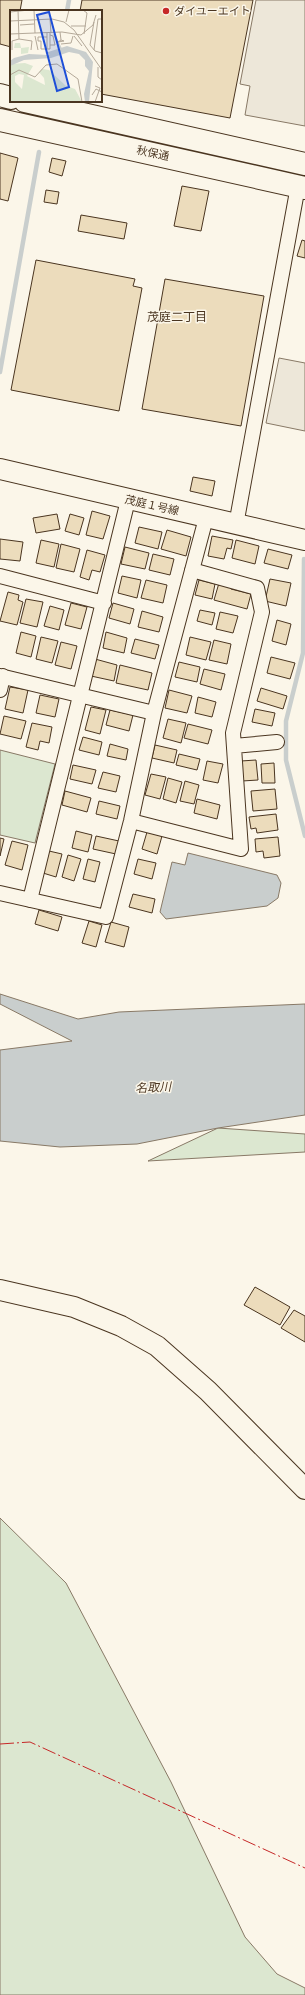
<svg xmlns="http://www.w3.org/2000/svg" width="305" height="1995" viewBox="0 0 305 1995" font-family="Inter,'Noto Sans JP',sans-serif">
<style>
.green{fill:#dce7d0;stroke:#887966}
.parking{fill:#ede7d9;stroke:#887966}
.water{fill:#c9cecd;stroke:#887966}
.lines{fill:none;stroke-linecap:round;stroke-linejoin:round}
.stream{stroke:#c9cecd;stroke-width:4.5}
.building{fill:#ecdcbc;stroke:#4a3520}
.street-casing{stroke:#4a3520;stroke-width:16}
.secondary-casing{stroke:#4a3520;stroke-width:22}
.highway-casing{stroke:#4a3520;stroke-width:24}
.street{stroke:#fbf6e9;stroke-width:14}
.secondary{stroke:#fbf6e9;stroke-width:20}
.highway{stroke:#fbf6e9;stroke-width:22}
.power{stroke:#c62828;stroke-width:1;stroke-dasharray:14 3 2 3;stroke-linecap:butt}
.poi-dot{fill:#c62828;stroke:#fbf6e9;stroke-width:1.5}
.labels{text-anchor:middle;dominant-baseline:central;stroke-width:3;stroke-linejoin:round;paint-order:stroke}
.poi-label{font-size:11px;fill:#4a3520;stroke:#fbf6e9;text-anchor:start}
.street-label{font-size:11px;fill:#4a3520;stroke:#fbf6e9}
.neighbourhood-label{font-size:12px;fill:#4a3520;stroke:#fbf6e9}
.water-label{font-size:12px;font-style:italic;fill:#4a3520;stroke:#fbf6e9}
.inset-river{fill:none;stroke:#c9cecd;stroke-width:2}
.inset-road{fill:none;stroke:#b4a999;stroke-width:1}
.view{fill:#1d4ed8;fill-opacity:0.15;stroke:#1d4ed8;stroke-width:2}
.inset-edge{fill:none;stroke:#4a3520;stroke-width:2}
</style>
<rect width="100%" height="100%" fill="#fbf6e9"/>
<path class="green" d="M0 750 55 764 35 843 0 835Z
M218 1128 305 1134V1152L148 1161Z
M0 1518 66 1583 171 1782 245 1937 277 1974 305 1988V1995H0Z"/>
<path class="parking" d="M256 0H305V126L245 115 250 86 240 84Z
M279 358 305 363V431L266 423Z"/>
<path class="water" d="M188 853 277 875 281 883 278 898 267 906 166 919 160 912 172 862 185 865Z
M0 994 78 1019 119 1012 305 1004V1115L218 1128 137 1144 60 1147 0 1141V1050L72 1041 0 1004Z"/>
<g class="lines">
<path class="stream" d="M67 11 69 0
M0 372 39 152
M304 559 303 653 286 721V760L305 836"/>
</g>
<path class="building" d="M0 0H22L20 11H11V47L0 44Z
M82 0H253L230 118 101 94V11H80Z
M0 153 18 158 8 201 0 199Z
M52 158 66 161 62 176 49 172Z
M182 186 209 191 201 231 174 226Z
M46 190 59 192 57 204 44 202Z
M81 215 127 223 124 239 78 231Z
M302 240 305 241V258L297 256Z
M36 260 135 279 133 286 142 288 119 411 11 390Z
M165 279 264 296 241 426 142 409Z
M193 477 215 481 212 496 190 491Z
M92 511 110 516 103 539 86 535Z
M57 514 60 529 36 533 33 518Z
M70 514 84 518 79 535 65 531Z
M139 527 162 532 158 549 135 543Z
M167 530 191 537 186 556 161 549Z
M212 536 233 540 231 549 227 548 224 559 208 556Z
M0 539 23 542 20 561 0 559Z
M41 540 59 544 54 567 36 563Z
M236 540 259 546 255 564 232 558Z
M61 544 80 549 74 572 56 568Z
M125 547 149 553 145 569 121 564Z
M268 549 292 555 288 569 264 563Z
M87 550 105 555 100 572 92 570 89 580 80 577Z
M153 554 174 559 170 575 149 570Z
M122 576 141 580 137 598 118 593Z
M270 579 291 583 286 606 265 601Z
M146 580 167 585 163 603 141 598Z
M199 580 215 584 212 599 195 595Z
M219 583 232 587 231 589 251 594 247 609 214 600Z
M8 592 19 595 18 600 23 602 17 625 0 621Z
M26 599 43 602 37 627 20 623Z
M71 603 87 607 81 629 65 625Z
M113 603 134 609 130 624 109 618Z
M50 606 64 610 59 630 44 626Z
M200 610 215 613 212 625 197 621Z
M142 611 163 617 159 632 138 627Z
M220 612 238 616 233 633 216 629Z
M277 620 291 624 286 645 272 641Z
M21 632 36 636 31 657 16 653Z
M106 632 127 638 124 653 103 648Z
M41 637 58 641 52 663 36 659Z
M190 637 211 642 206 660 186 655Z
M135 639 159 645 155 659 131 653Z
M214 640 231 644 227 664 209 660Z
M61 642 77 646 71 669 55 665Z
M271 657 295 663 290 679 267 673Z
M95 659 117 665 114 681 91 676Z
M179 662 200 667 197 682 175 677Z
M120 665 152 673 148 690 116 683Z
M204 669 225 674 221 690 200 684Z
M10 687 28 690 23 713 5 709Z
M261 688 287 696 283 709 257 701Z
M169 690 192 696 187 713 165 708Z
M40 695 59 699 55 717 36 713Z
M198 697 216 702 212 717 195 713Z
M91 707 106 710 100 734 85 730Z
M255 709 275 713 272 726 252 722Z
M110 710 133 715 129 731 106 725Z
M4 716 26 721 21 739 0 734Z
M168 719 186 723 181 743 163 738Z
M32 723 52 727 49 743 40 741 38 750 26 747Z
M188 724 212 730 208 744 184 738Z
M83 737 102 742 99 755 79 750Z
M110 744 128 749 126 760 107 756Z
M155 745 177 750 174 763 152 758Z
M179 754 200 759 197 770 176 765Z
M256 760 258 780 242 781 241 761Z
M207 761 223 764 218 783 203 780Z
M274 763 275 783H262L261 764Z
M73 765 96 770 92 784 70 779Z
M103 772 120 776 116 792 98 788Z
M151 774 166 777 160 799 145 795Z
M168 778 182 782 176 803 163 799Z
M185 781 199 785 194 804 180 801Z
M275 789 277 809 253 811 251 791Z
M65 791 91 798 87 812 62 805Z
M197 799 220 805 217 819 194 813Z
M99 801 120 806 117 819 96 814Z
M276 814 278 830 257 833 256 828 251 829 249 817Z
M76 831 92 835 88 852 72 848Z
M147 832 162 836 157 854 142 849Z
M96 836 119 841 116 854 93 849Z
M278 837 280 856 264 858 263 851 256 852 255 839Z
M0 838 4 839 0 856Z
M12 841 28 845 22 870 5 865Z
M49 851 62 854 56 877 43 873Z
M68 855 81 859 74 881 62 877Z
M88 859 100 862 95 882 83 879Z
M138 859 156 863 152 879 134 874Z
M133 894 155 899 152 913 129 907Z
M39 910 62 917 58 931 35 924Z
M89 921 102 925 96 947 82 943Z
M111 922 129 927 124 947 105 942Z
M255 1287 290 1307 280 1325 244 1305Z
M294 1310 305 1316V1342L281 1328Z"/>
<g class="lines">
<defs>
<path id="street" d="M236 525 298 186
M0 576 104 603
M0 676 154 713
M0 690 3 676
M234 746 277 742
M131 821 241 849 233 733 262 612 257 588 192 570
M0 893 106 917 131 821 154 713 206 518
M30 900 128 500"/>
<path id="secondary" d="M0 469 305 540
M0 1290 74 1307 121 1326 157 1346 208 1391 305 1489"/>
<path id="highway" d="M0 95 11 98
M25 101 305 164
M0 120 305 188"/>
</defs>
<use href="#street" class="street-casing"/>
<use href="#secondary" class="secondary-casing"/>
<use href="#highway" class="highway-casing"/>
<use href="#street" class="street"/>
<use href="#secondary" class="secondary"/>
<use href="#highway" class="highway"/>
<path class="power" d="M0 1744 30 1742 305 1868"/>
</g>
<circle class="poi-dot" cx="166" cy="11" r="4"/>
<g class="labels">
<g class="poi-label">
<text x="174" y="11">ダイユーエイト</text>
</g>
<g class="street-label">
<text transform="translate(153 153) rotate(12)">秋保通</text>
<text transform="translate(152 505) rotate(13)">茂庭１号線</text>
</g>
<g class="neighbourhood-label">
<text x="177" y="316">茂庭二丁目</text>
</g>
<g class="water-label">
<text transform="translate(153 1087) rotate(-2)">名取川</text>
</g>
</g>
<g transform="translate(10 10)">
<rect width="92" height="92" fill="#fbf6e9"/>
<path d="M5 33H10L11 38 19 37 18 43 11 44V38H4ZM15 53 23 56 17 66 35 75 34 68 29 62 32 59 39 60 56 76 65 79 72 92H0V54ZM9 64 14 65 12 79 5 72V66Z" fill="#dce7d0" fill-rule="evenodd"/>
<path d="M57 36 76 42 83 52 79 92H75L74 84 79 61 75 56V50L69 44 59 42 41 48 14 50 0 56V51L4 48 19 44 38 45 40 44 35 43Z" fill="#c9cecd"/>
<path class="inset-river" d="M44 24 51 39"/>
<path class="inset-road" d="M8 0 9 29M73 0 77 3 74 24M0 2 19 0M40 9 41 23M0 11 42 9 54 12 64 20 92 60M56 12 59 0M84 12 80 35 85 41 92 43M10 15 24 14M61 16H76M50 22 51 30 54 31 48 32 51 30M25 23 52 22 71 25 83 15 86 5M37 23V39M0 24 25 23 24 0M40 25 43 26 45 35H40M25 26 28 40M64 26 72 36M37 27H28V31H31V39H40V23M51 34 61 33 63 26M2 40V31L9 29 22 31 21 40M84 40 88 9H92M88 57V67L92 70M0 65 9 60 25 67 36 55 47 54 68 69 72 92M82 85 86 79 92 82M85 92 90 78 85 76"/>
<path class="view" d="M39 2 59 77 47 81 27 5Z"/>
<rect width="92" height="92" class="inset-edge"/>
</g>
</svg>
